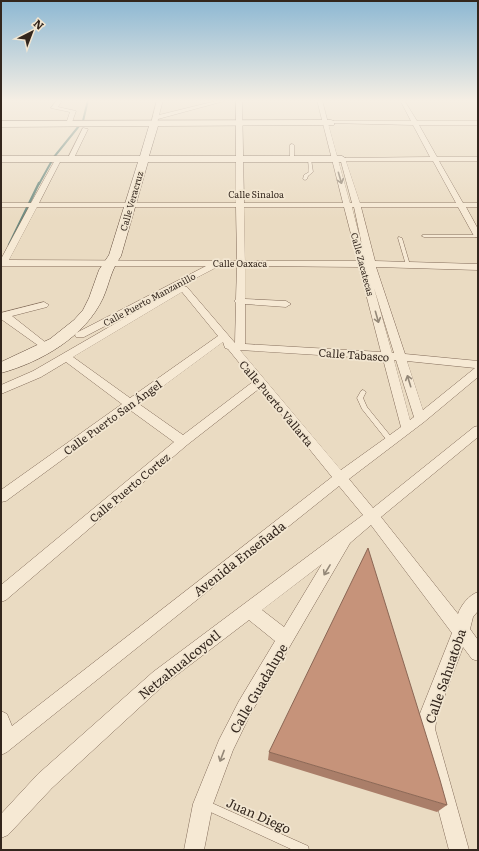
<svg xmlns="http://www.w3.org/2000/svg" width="479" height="851" viewBox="0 0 479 851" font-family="Literata,serif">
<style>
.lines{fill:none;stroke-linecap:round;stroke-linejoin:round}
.stream-far1{stroke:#6c8a80;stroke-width:2}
.stream{stroke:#6c8a80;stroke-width:2.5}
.lane-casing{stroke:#836c5a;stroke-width:1}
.street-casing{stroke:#836c5a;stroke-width:1}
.secondary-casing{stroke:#644e3e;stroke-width:1}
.lane{fill:#f6e9d4;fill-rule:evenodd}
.street{fill:#f6e9d4;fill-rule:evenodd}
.secondary{fill:#f6e9d4;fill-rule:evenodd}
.wall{fill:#aa7e69}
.building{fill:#c6937a;stroke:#8b6755}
.oneway{stroke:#948878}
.labels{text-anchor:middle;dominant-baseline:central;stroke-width:3.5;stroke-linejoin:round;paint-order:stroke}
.far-street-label{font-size:9px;fill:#33261d;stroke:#f2e6d1}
.street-label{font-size:11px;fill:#33261d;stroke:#f2e6d1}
.near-street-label{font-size:13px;fill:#33261d;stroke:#f2e6d1}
</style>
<rect width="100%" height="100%" fill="#eadbc2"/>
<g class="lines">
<path class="stream-far1" d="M39 184 54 157 83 121 88 100"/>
<path class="stream" d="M9 245 39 183"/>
<defs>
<path id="lane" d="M292 144 294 145V159L292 160 290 159V145Z
M308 158 311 159 313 172 308 176 307 179 305 180 303 179 304 175 309 172Z
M423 235H478V237H424L422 236Z
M399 237 402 238 410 265V266H408L406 265 398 238Z
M363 390 366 392 363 398 367 407 393 439 394 441 393 443H389L362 409 357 398 361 391Z
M205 800 308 846 309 850H293L202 808 200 805 202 802Z"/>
<path id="street" d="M57 100H62L58 107 76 111 71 125 66 124 70 112 51 108Z
M157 100H163L159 115 220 100H228L158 119 157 124 154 126 151 124Z
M236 100H242L244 203H343L317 100H322L328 123 331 121H411L400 100H404L417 121H478V125H419L437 157H478V161H439L463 203H478V207H466L478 229V238L474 236 458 207H361L375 261 478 264V270L376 267 405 354 478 361V377L424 422 349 479 373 508 474 427 478 426V437L381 517 458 614C461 605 469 595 478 592V611L473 617 470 629 478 640V661L472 659 463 647 437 716 435 729 469 850H449L417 729 419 716 452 633 371 525 350 543 251 713 233 750 213 804 204 850H184L193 804 219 740 239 701 275 641 249 620 165 684 52 788 8 835 1 838V814L38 774 153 672 363 515 339 486 7 752 1 755V711L7 714 12 726 332 477 260 388 187 445 6 600 1 602V585L174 442 130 410 6 501 1 502V490L122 404 66 362 41 377 1 394V385L33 371 161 297 84 337H76L75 335 76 333 206 266H1V259L29 207H1V203H31L55 160 58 158 61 160 39 203H236ZM328 123 413 125 430 157 340 158 352 203H350ZM346 161H433L456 203H360ZM37 207H236L237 261 9 260ZM244 207H344L358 261H245ZM352 207H354L363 250ZM219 266H237L236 299 234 301 236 303 235 343 187 287 181 286ZM245 266 359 267 381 352 245 344V304L286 307 291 304 286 301 245 299ZM374 288 394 353H392ZM182 292 218 336 130 398 73 357ZM223 342 225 348 228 349 254 381 183 435 139 404ZM240 350 383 359 401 427 341 470ZM394 360H396L414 417 410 420ZM407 361 475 368 423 410ZM322 564 284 627 262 610Z
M83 128 88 129 73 160 68 161 67 160Z
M44 302 49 305 47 307 12 316 50 346 51 348 46 351 1 319V313Z"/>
<path id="secondary" d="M331 120 334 121V125L158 126 149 156H342L347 159 342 162H148L121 256C110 272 110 282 103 298 85 337 41 362 1 373V362L50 339 74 320 83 310 89 298 99 270 109 255 138 162H1V156H140L149 126 1 127V121Z"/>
</defs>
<use href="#lane" class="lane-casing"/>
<use href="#street" class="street-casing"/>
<use href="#secondary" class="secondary-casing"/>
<use href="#lane" class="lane"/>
<use href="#street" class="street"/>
<use href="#secondary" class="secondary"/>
</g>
<path class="wall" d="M269 752 447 805 437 812 268 760Z"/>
<path class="building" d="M368 548 440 780 447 805 269 752Z"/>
<defs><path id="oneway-shaft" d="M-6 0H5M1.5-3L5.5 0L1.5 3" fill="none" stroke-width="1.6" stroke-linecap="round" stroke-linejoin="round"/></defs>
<g class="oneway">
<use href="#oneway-shaft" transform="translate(340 178) rotate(74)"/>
<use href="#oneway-shaft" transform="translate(377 317) rotate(74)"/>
<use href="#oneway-shaft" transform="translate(409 381) rotate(-107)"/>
<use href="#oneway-shaft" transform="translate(327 570) rotate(121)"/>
<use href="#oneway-shaft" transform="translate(222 756) rotate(111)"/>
</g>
<linearGradient id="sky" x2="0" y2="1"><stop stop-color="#8db8d3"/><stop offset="0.46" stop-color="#f6efe4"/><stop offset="1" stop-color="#f6efe4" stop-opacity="0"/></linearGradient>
<rect width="479" height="219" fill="url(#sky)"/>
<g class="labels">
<g class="far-street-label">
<text x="256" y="194">Calle Sinaloa</text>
<text transform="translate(131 201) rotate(-74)">Calle Veracruz</text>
<text x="240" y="263">Calle Oaxaca</text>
<text transform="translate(363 264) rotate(75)">Calle Zacatecas</text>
<text transform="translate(149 299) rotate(-28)">Calle Puerto Manzanillo</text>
</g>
<g class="street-label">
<text transform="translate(354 354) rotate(4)">Calle Tabasco</text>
<text transform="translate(277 403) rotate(50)">Calle Puerto Vallarta</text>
<text transform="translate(112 417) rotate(-36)">Calle Puerto San Ángel</text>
<text transform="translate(129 487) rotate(-40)">Calle Puerto Cortez</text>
</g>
<g class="near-street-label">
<text transform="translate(239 558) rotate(-38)">Avenida Enseñada</text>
<text transform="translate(179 664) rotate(-39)">Netzahualcoyotl</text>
<text transform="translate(445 676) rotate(-71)">Calle Sahuatoba</text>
<text transform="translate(258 688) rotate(-60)">Calle Guadalupe</text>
<text transform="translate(259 815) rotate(24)">Juan Diego</text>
</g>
</g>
<rect width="479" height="851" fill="none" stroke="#33261d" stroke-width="4"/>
<g transform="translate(32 32) rotate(42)" stroke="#f2e6d1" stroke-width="3" paint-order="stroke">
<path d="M0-3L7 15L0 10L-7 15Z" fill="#33261d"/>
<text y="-6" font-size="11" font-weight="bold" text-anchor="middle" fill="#33261d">N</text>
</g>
</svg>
